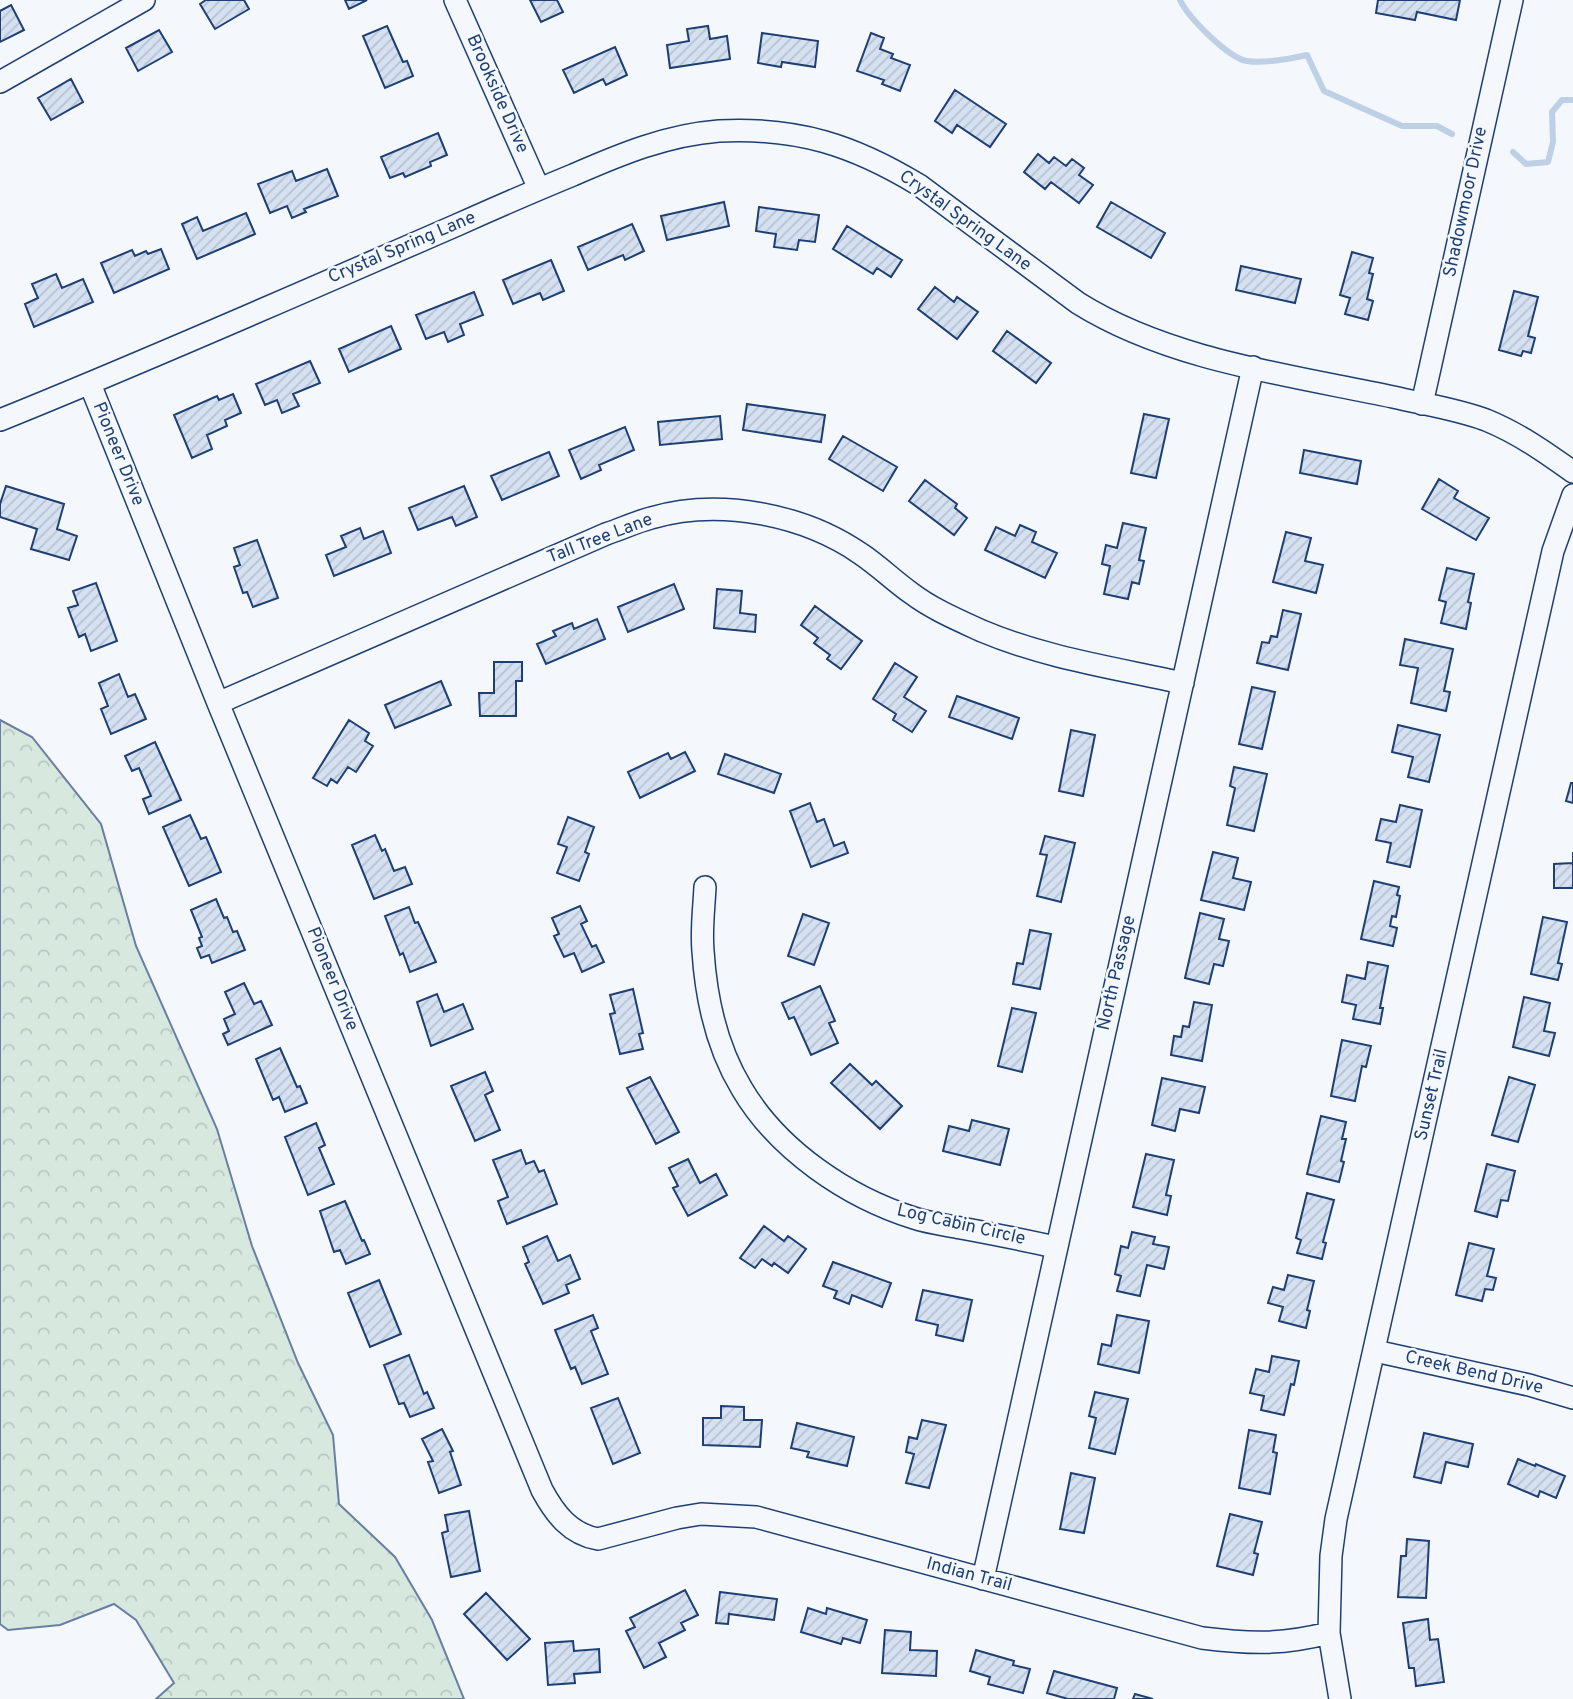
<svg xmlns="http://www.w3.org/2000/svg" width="1573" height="1699" viewBox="0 0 1573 1699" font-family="Overpass,sans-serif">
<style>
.forest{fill:url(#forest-crowns);stroke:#687fa3;stroke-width:2}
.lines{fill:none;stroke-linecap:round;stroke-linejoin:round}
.stream{stroke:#bed0e5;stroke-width:6}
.building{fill:url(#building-hatch);stroke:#1d3f73;stroke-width:2}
.minor-casing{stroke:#1d3f73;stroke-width:24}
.minor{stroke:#f4f7fb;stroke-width:21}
.labels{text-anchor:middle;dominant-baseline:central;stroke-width:5;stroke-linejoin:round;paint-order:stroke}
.street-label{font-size:18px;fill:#1d3f73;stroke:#f4f7fb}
</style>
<defs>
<pattern id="forest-crowns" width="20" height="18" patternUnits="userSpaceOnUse" patternTransform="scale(1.75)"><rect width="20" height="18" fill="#d7e8df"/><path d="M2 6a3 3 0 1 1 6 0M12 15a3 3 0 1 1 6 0" fill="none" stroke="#b8c8c3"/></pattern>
<pattern id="building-hatch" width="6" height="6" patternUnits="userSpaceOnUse" patternTransform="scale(1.75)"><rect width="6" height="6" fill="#d5e0f0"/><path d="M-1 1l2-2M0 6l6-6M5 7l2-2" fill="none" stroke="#b6c1d1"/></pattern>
</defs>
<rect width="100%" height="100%" fill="#f4f7fb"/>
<path class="forest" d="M0 720 32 737 101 824 136 946 217 1129 252 1246 298 1363 333 1435 339 1504 395 1557 432 1620 464 1699H156L174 1683 136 1620 114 1604 60 1625 8 1630 0 1624Z"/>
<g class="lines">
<path class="stream" d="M1180 0C1188 17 1228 58 1247 61 1265 64 1289 59 1307 55L1324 91 1402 126H1437L1452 134
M1513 152 1526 164 1548 162 1553 142 1552 112 1562 100H1573"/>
</g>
<path class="building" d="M206 0H244L249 9 215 29 200 4Z
M345 0H367L349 9Z
M530 0H557L563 12 541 22Z
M1378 0H1460L1456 20 1417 12 1415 20 1376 13Z
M11 5 24 30 0 42V11Z
M387 26 403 62 407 61 413 76 385 88 363 36Z
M708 26 710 39 727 36 730 59 670 68 667 45 689 41 687 29Z
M159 30 172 52 138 71 126 48Z
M762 33 818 41 815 67 782 62 781 67 758 63Z
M871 33 884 38 880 49 893 54 891 58 910 65 900 91 882 84 884 80 857 71Z
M615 47 627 75 606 85 603 79 574 93 563 70Z
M71 79 83 102 51 120 38 98Z
M955 90 1006 124 990 147 957 125 952 133 935 121Z
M438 133 447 155 430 162 431 166 405 177 403 173 390 178 381 157Z
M1038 154 1049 163 1054 157 1066 166 1072 159 1084 168 1079 175 1093 185 1079 203 1051 182 1045 189 1024 172Z
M327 169 338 196 304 209 306 212 292 218 287 206 270 213 258 184 292 171 296 181Z
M724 202 729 226 667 240 661 216Z
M1111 202 1165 233 1151 258 1097 227Z
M759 207 819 215 815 242 799 240 797 250 774 247 776 234 756 231Z
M246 213 255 234 197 259 182 224 197 217 203 231Z
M632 224 644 251 625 260 623 255 588 270 578 247Z
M847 226 902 260 891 277 877 268 873 274 833 249Z
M161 249 169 269 114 293 101 263 132 250 135 256 146 251 148 254Z
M1352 252 1373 258 1369 273 1373 274 1367 299 1373 301 1368 320 1345 314 1350 298 1340 295Z
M551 260 564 291 543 300 540 293 513 304 503 280Z
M1241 266 1301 279 1295 303 1236 290Z
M56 274 62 288 83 279 93 302 34 327 25 304 38 298 32 284Z
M935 287 954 302 957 297 978 312 957 339 918 309Z
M1514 291 1538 297 1528 336 1535 338 1531 353 1523 351 1521 356 1499 350Z
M474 292 483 315 460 324 464 335 448 342 444 332 426 339 416 315Z
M391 326 401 349 349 372 339 349Z
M1007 331 1051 363 1036 383 993 351Z
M310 361 320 383 293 394 299 406 282 413 277 400 265 405 256 384Z
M233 394 241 413 225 420 227 426 207 435 212 449 192 458 174 415 217 396 219 400Z
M747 404 825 415 821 442 743 430Z
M1144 414 1169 419 1156 478 1131 473Z
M720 416 722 439 660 445 658 422Z
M625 427 634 450 599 465 601 470 581 479 569 450Z
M843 436 897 467 883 491 829 459Z
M1304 450 1361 461 1357 484 1300 473Z
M549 452 559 476 502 500 491 476Z
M1439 479 1458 491 1454 498 1489 518 1476 540 1422 509Z
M925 480 957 504 955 508 967 518 954 535 909 501Z
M6 486 64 504 57 529 77 536 69 560 31 549 37 529 0 517V504Z
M464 486 477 517 456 526 452 517 418 530 409 508Z
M1123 523 1146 528 1139 560 1144 561 1139 584 1132 582 1128 599 1104 594 1110 566 1102 564 1106 545 1117 548Z
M1020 525 1036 532 1032 542 1057 553 1045 578 985 550 996 527 1015 536Z
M360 528 364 539 383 531 391 553 334 576 326 555 346 547 341 536Z
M1286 532 1311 538 1305 561 1323 565 1316 593 1273 582Z
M257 540 278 598 253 607 247 592 243 593 234 567 240 565 234 548Z
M1447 568 1474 574 1468 602 1471 603 1466 629 1441 623 1446 602 1439 600Z
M96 583 117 641 91 651 85 634 79 637 68 608 78 605 73 591Z
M674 584 684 609 628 632 618 607Z
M717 589 742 591 740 613 756 615 755 632 714 628Z
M815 606 862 641 841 669 827 659 830 655 814 643 818 638 801 625Z
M1283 610 1301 614 1288 670 1257 663 1262 642 1269 643 1271 636 1277 637Z
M597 619 605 639 546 664 537 644 556 636 553 631 572 623 574 629Z
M1405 639 1453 649 1444 691 1450 692 1446 711 1411 703 1418 668 1400 665Z
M494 662H522V681H516V716H480L479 693H494Z
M895 663 917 677 904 697 926 711 912 732 893 720 896 714 873 699Z
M119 674 128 697 135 694 146 719 111 734 101 709 108 706 99 683Z
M441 681 451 705 395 728 385 705Z
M1252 687 1275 692 1262 749 1239 744Z
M957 696 1019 718 1012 739 949 717Z
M349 720 369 733 365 741 373 746 356 772 348 767 337 783 331 779 327 786 313 778Z
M1398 725 1440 735 1429 782 1408 777 1413 757 1392 752Z
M1071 730 1095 735 1083 796 1059 791Z
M155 742 181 800 149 814 143 799 151 796 139 768 132 771 125 756Z
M685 752 695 771 640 798 628 772 668 753 671 759Z
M725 754 781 774 774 793 718 774Z
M1234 767 1267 774 1254 831 1227 825 1235 788 1230 786Z
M1571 783H1573V803L1566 801Z
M810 803 817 822 824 819 834 846 844 842 848 853 811 867 790 811Z
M1400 805 1422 810 1410 867 1387 862 1391 843 1376 840 1381 819 1396 822Z
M190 815 201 839 206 837 221 872 189 886 163 827Z
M568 817 594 827 585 852 589 854 579 881 557 873 567 847 558 844Z
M375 835 382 851 385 849 394 871 405 867 412 884 374 899 352 845Z
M1045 836 1075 843 1061 902 1037 896 1047 855 1040 854Z
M1213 852 1238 858 1233 878 1251 882 1244 910 1201 900Z
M1573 852V888H1554V864L1573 863Z
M1374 881 1399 887 1397 895 1400 896 1396 917 1392 916 1390 926 1397 928 1393 946 1361 939Z
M216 899 224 918 227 917 233 932 237 931 245 950 212 963 209 955 201 958 197 948 202 946 199 938 202 937 191 910Z
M580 906 587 921 581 924 592 947 596 945 604 962 582 972 574 953 564 957 554 936 559 934 552 918Z
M409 907 415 923 418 922 436 962 410 972 403 953 400 955 385 916Z
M1200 913 1224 919 1219 939 1229 941 1223 966 1214 964 1209 984 1185 978Z
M803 914 829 923 814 965 788 956Z
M1543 917 1567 922 1558 963 1562 964 1558 980 1531 974Z
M1030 930 1051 934 1040 989 1013 984 1017 963 1023 964Z
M1368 962 1388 966 1380 1008H1383L1380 1024 1353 1019 1356 1005 1342 1002 1347 975 1365 979Z
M244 983 254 1004 261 1001 272 1025 228 1045 223 1034 229 1031 224 1019 235 1014 225 992Z
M820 986 835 1021 829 1023 838 1043 811 1055 794 1017 789 1019 782 1003Z
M633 989 643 1033 639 1034 643 1049 620 1054 610 1014 615 1013 610 995Z
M437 994 444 1012 463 1004 473 1029 431 1046 417 1002Z
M1524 997 1550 1003 1544 1031 1555 1033 1549 1056 1513 1047Z
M1194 1002 1212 1005 1202 1061 1171 1055 1174 1036 1181 1037 1183 1026 1189 1027Z
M1012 1008 1036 1013 1022 1072 998 1066Z
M1342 1040 1371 1046 1366 1067 1362 1066 1355 1101 1331 1096Z
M280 1048 297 1087 300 1086 307 1103 285 1112 279 1097 273 1100 256 1059Z
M850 1064 872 1085 876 1081 902 1106 880 1129 831 1083Z
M485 1072 493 1091 485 1095 500 1130 475 1141 451 1086Z
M650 1077 679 1132 656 1144 627 1088Z
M1509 1077 1535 1085 1518 1142 1492 1135Z
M1162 1078 1205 1087 1199 1113 1180 1109 1175 1131 1152 1125Z
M1321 1116 1346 1122 1342 1139H1346L1341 1161 1344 1162 1339 1182 1307 1174Z
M972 1120 1009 1129 1000 1165 943 1151 949 1126 969 1131Z
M316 1123 325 1145 319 1148 334 1184 308 1195 285 1137Z
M521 1150 526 1164 534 1161 539 1172 544 1170 557 1204 507 1224 498 1201 508 1197 493 1160Z
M1146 1154 1174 1160 1166 1195 1171 1196 1167 1215 1133 1207Z
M688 1159 700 1183 716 1174 727 1195 688 1216 673 1188 678 1186 669 1168Z
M1487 1164 1515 1171 1508 1201 1501 1200 1497 1217 1475 1211Z
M1307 1193 1334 1200 1323 1242 1326 1243 1322 1259 1297 1253 1301 1240 1296 1238Z
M345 1201 362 1241 364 1240 370 1254 346 1264 340 1250 334 1252 320 1211Z
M764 1226 784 1241 788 1236 806 1249 788 1273 774 1263 772 1266 762 1259 755 1268 740 1258Z
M1132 1232 1155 1237 1153 1244 1169 1247 1164 1269 1147 1265 1140 1296 1117 1291 1121 1276 1115 1274 1121 1246 1128 1248Z
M547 1236 558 1261 570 1255 580 1279 566 1285 569 1293 543 1304 525 1264 529 1262 523 1247Z
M1469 1243 1494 1249 1487 1276 1496 1278 1493 1290 1485 1289 1482 1301 1456 1295Z
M833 1262 891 1283 882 1307 852 1295 849 1304 834 1298 837 1291 823 1286Z
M1288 1275 1314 1281 1307 1310 1310 1311 1306 1328 1279 1321 1283 1307 1268 1303 1273 1287 1284 1290Z
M379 1280 401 1334 370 1347 348 1293Z
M923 1290 972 1300 963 1341 936 1335 938 1325 916 1320Z
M593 1315 598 1328 591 1331 608 1374 582 1384 575 1367 571 1369 555 1330Z
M1117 1315 1149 1321 1139 1373 1098 1364 1102 1344 1111 1346Z
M409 1355 424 1394 427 1392 434 1408 410 1417 404 1403 399 1404 384 1365Z
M1272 1356 1299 1361 1294 1385 1291 1384 1284 1415 1261 1410 1264 1396 1250 1393 1256 1369 1269 1372Z
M1095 1392 1128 1399 1115 1454 1089 1448 1096 1418 1089 1416Z
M618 1398 640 1453 613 1464 591 1408Z
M721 1406 744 1407V1420H762L760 1447 703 1445V1418H721Z
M922 1420 946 1425 929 1488 906 1483 914 1454 906 1452 909 1437 917 1439Z
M797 1423 854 1437 847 1466 807 1457 809 1452 791 1448Z
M442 1429 453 1451 450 1452 461 1485 439 1493 428 1462 433 1461 422 1439Z
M1249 1430 1276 1435 1273 1452 1277 1453 1270 1494 1239 1488Z
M1424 1433 1473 1444 1468 1467 1446 1462 1441 1483 1414 1477Z
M1518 1459 1535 1466 1536 1464 1565 1476 1556 1498 1540 1491 1538 1497 1508 1484Z
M1071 1473 1095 1478 1084 1533 1060 1529Z
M469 1511 480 1571 451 1577 442 1533 448 1531 445 1515Z
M1230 1514 1262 1522 1254 1553 1258 1554 1253 1575 1217 1566Z
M1407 1539 1429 1541 1426 1598 1398 1597 1401 1556H1406Z
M685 1590 698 1615 681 1623 685 1630 659 1643 666 1657 644 1668 626 1631 635 1627 630 1618Z
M720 1592 777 1599 774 1620 729 1614 728 1624 716 1623Z
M486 1593 530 1639 507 1660 464 1614Z
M808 1608 826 1614 827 1608 867 1620 860 1643 843 1638 841 1644 801 1632Z
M1428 1619 1430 1640 1438 1639 1444 1682 1416 1686 1414 1668H1409L1403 1623Z
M885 1630 911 1632 910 1650 937 1651 936 1676 882 1673Z
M573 1641 574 1651 599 1649 600 1672 574 1674 575 1683 548 1685 545 1643Z
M976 1650 1014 1661 1013 1665 1030 1669 1023 1693 988 1684 990 1677 970 1671Z
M1054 1671 1117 1688 1114 1699H1068L1047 1693Z
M1135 1694 1153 1699H1133Z"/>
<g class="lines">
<defs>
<path id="minor" d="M455 0 539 189
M0 82 144 0
M90 384 218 703 542 1490C555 1514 570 1534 598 1539L677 1518 701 1514 756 1517 1202 1638C1251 1644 1281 1645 1329 1633
M1422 404 1512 0
M0 420C154 358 305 291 457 225 495 208 534 191 573 175 621 154 667 135 719 131 797 127 853 145 919 185L1078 303C1169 360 1289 375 1393 397 1423 404 1457 409 1486 420 1518 433 1545 452 1573 472
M218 703 606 534C621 529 636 522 651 518 719 498 803 514 861 554 879 566 894 581 911 593 932 609 958 620 982 631 1046 658 1115 668 1183 683
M705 887C704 908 701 930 703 951 706 998 717 1048 742 1089 778 1150 847 1197 914 1218 929 1223 946 1225 961 1228 993 1234 1024 1240 1055 1247
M1375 1351 1529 1385 1573 1398
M983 1579 1253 367
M1340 1699 1329 1633 1331 1556 1336 1519 1553 551 1573 495"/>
</defs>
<use href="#minor" class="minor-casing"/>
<use href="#minor" class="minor"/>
</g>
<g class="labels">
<g class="street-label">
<text transform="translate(497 94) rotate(66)">Brookside Drive</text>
<text transform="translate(1466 202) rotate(-78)">Shadowmoor Drive</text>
<text transform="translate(965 221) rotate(36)">Crystal Spring Lane</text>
<text transform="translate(402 248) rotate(-23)">Crystal Spring Lane</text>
<text transform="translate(118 454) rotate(68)">Pioneer Drive</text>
<text transform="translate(600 539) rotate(-21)">Tall Tree Lane</text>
<text transform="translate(1117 973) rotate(-77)">North Passage</text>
<text transform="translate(332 979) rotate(68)">Pioneer Drive</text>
<text transform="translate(1432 1095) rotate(-77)">Sunset Trail</text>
<text transform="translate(961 1225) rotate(13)">Log Cabin Circle</text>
<text transform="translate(1474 1373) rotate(13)">Creek Bend Drive</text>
<text transform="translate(969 1575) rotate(15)">Indian Trail</text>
</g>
</g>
</svg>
